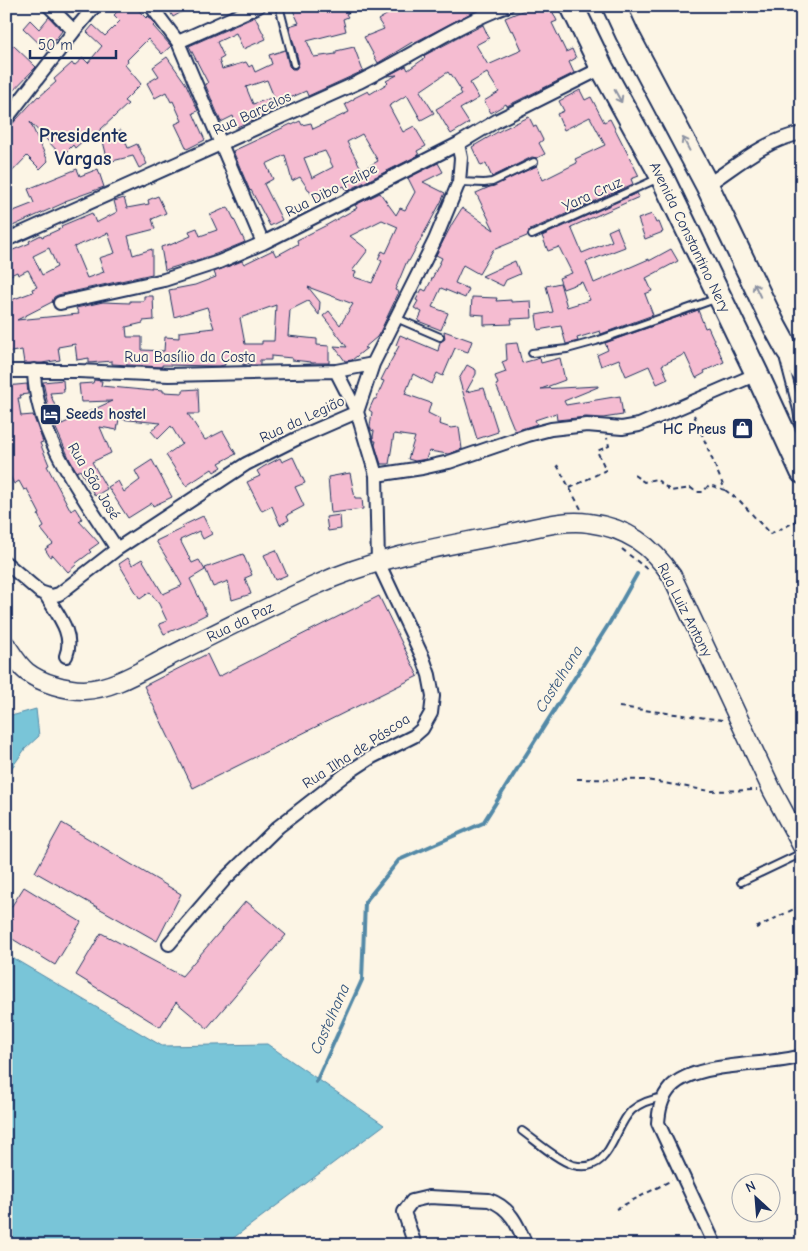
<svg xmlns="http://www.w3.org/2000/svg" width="808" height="1251" viewBox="0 0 808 1251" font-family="'Comic Neue',sans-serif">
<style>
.water{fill:#79c5d8;stroke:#5389a7}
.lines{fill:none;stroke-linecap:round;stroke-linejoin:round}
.stream{stroke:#5389a7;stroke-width:4}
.building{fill:#f5bcd1;stroke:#1b2f5e;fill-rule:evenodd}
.lane-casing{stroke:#1b2f5e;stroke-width:10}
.street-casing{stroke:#1b2f5e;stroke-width:16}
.secondary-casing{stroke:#1b2f5e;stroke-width:21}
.highway-casing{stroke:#1b2f5e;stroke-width:26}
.path{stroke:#1b2f5e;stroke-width:2;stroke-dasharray:5 4;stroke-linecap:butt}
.lane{stroke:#fcf5e5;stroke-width:6}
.street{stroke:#fcf5e5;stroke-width:12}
.secondary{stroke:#fcf5e5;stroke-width:18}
.highway{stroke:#fcf5e5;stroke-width:22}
.oneway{stroke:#8c92a2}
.labels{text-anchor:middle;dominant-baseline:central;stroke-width:4;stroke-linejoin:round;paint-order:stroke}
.street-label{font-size:15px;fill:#1b2f5e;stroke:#fcf5e5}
.poi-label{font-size:15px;font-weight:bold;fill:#1b2f5e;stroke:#fcf5e5;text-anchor:start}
.water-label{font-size:16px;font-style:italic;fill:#32547c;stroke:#fcf5e5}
.district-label{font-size:20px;font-weight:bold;fill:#1b2f5e;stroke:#fcf5e5}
</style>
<rect width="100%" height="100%" fill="#fcf5e5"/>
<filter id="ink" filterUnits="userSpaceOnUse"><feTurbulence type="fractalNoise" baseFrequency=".02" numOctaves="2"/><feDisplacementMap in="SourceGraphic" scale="10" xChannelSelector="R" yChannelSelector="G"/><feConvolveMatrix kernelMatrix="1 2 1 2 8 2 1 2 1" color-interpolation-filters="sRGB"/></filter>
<g filter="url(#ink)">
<path class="water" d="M36 709 39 736 25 749 6 776V713L15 715Z
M6 954 162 1046 267 1044 384 1125 224 1245H6Z"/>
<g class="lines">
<path class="stream" d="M316 1082 362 980 365 902 399 860 483 823 610 622 637 574"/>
</g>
<path class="building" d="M123 6H134L146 18 148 16 155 24 153 26 171 46 162 54 148 39 127 60 128 61 125 65 141 84 124 101 128 104 87 142 85 139 75 148 73 145 62 156 30 122 48 161 40 169 27 156 6 178V131L38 96 39 97 56 82 54 79 72 63 74 66 83 58 88 63 102 46 87 32 93 25 105 36 120 21 114 15Z
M167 6H192L173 17Z
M291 6H360L346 14 348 17 343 19 346 31 307 41 314 57 336 54V51L354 47 363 71 308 96 306 91 290 98 291 101 276 108V110L237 127 233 116 221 122 205 84 208 83 189 46 255 17 266 39 243 49 236 33 217 42 224 57 219 60 222 69 246 62 249 67 252 65 255 72 272 64 269 55 285 50 289 66 292 69H296L299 63 289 26 299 23ZM267 80 274 97 253 104 246 87Z
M383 6H478L479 9 415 42 414 41 378 63 364 37 384 29 378 20 388 14Z
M534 6H550L557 21 552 23 566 52 572 49 576 58 569 62 574 73 507 106 506 104 491 113 484 101 499 92 487 73 470 83 479 98 460 109 469 123 451 134 436 109 462 94 460 91 461 90 451 74 450 75 448 72 420 91 434 113 421 120 407 95 389 106 403 132 414 126 426 146 417 151 419 155 347 191 344 186 316 201 300 177 292 181 285 155 266 164 273 179 264 184 282 220 270 226 251 190 250 191 233 151 291 124 292 125 300 121 302 125 311 123 313 129 349 112 345 104 354 99V98L368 91 370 94 388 83 386 81 397 75 387 76 406 66 408 70 425 58 423 56 483 25 489 38 476 45 488 65 522 50 513 30 511 31 505 18ZM362 134 378 161 362 170 347 142ZM325 151 333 167 312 178 304 158Z
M49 17 62 31 47 51 23 28 30 20 39 29Z
M13 45 36 67 6 98V52Z
M167 57 186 84 198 111 193 113 205 140 187 149 175 124 182 121 173 101 171 102 166 92 155 98 147 83 159 76 153 67Z
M580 90 585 100 591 97 604 122 610 119 639 176 631 179 633 184 530 230 527 236 493 250 479 274 463 265 455 283 469 289 465 298 441 288 432 307 448 313 441 330 418 321 422 312 414 308 418 301 416 300 422 289 426 291 442 258 436 255 452 224 462 208 494 230 476 193 537 166 543 180 577 163 575 159 605 145 590 117 564 130 557 114 564 111 559 101Z
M529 117 534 127 536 126 543 140 539 143 545 154 537 158 532 157 492 177 486 164 481 166 472 147 501 130Z
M121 130 128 148 137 144 147 164 139 168 133 156 108 162 102 137Z
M438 163 443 172 423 182 445 193 441 202 409 261H407L395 290 399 292 380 332 377 337 364 348H367L352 360 345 361 334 346 347 347 323 316 329 311 340 325 353 304 308 287 320 302 319 315 308 301 290 310 288 336 317 339V345L329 346V363H311V362L292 360V358L271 356V360H260V365H250V363L243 365 242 357 224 360 225 365 219 366 162 365V367L112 364V361L89 363V358L77 360 75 344 58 347 60 360 42 363H24L22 350 6 353V302L33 292 32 289 37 287 28 270 18 275 17 272 6 277V253L30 243 29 241 41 235 42 237 62 228 61 226 92 213 96 223 117 212 114 201 124 198 127 208 149 204 148 200 158 196 166 213 152 219 155 229 128 236 133 255 152 249V274L58 295 54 297 52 302 17 320 79 314 76 308 103 302 130 303V301H144V296H153L154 320 143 321V323L126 327 127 337H142V350L164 351 165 337 179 338V332L214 328 207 307 174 317 169 290 195 285 216 277 214 272 242 261 244 264 273 250 276 256 298 244 297 240 325 226 357 208 355 205 380 193 396 215 400 208 405 210 415 192 408 178ZM382 220 398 227 386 253 382 251 378 259 382 261 372 283 354 277 356 272 352 271 368 250 350 236ZM108 233 115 253 99 258 104 272 87 278 74 247ZM49 248 57 267 42 275 33 256ZM276 305 274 341H262V344H245L240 318Z
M77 169 80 176 98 169 104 187 65 201 66 202 6 229V214L34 203 28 189Z
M637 193 639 197 571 227 582 253 612 241 608 231 617 227 625 247 586 262 594 283 649 259V261L671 249 678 261 646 278 652 291 645 294 653 315 601 334 600 331 577 338 578 341 566 344 561 326 538 330 536 315 553 312 546 286 560 283 567 307 590 300 582 282 563 289 559 278 572 273 559 247 548 251 542 236Z
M228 207 245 242 216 254 165 270 161 247 170 244V245L191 236 189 231 197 228 200 236 217 230 210 215Z
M652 214 656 223 659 222 663 232 645 239 638 219Z
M515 261 520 274 506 280 503 286 482 276Z
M472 297 497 298 496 301 511 300V302L531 301 532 318 511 319 512 324 484 325V315L471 314Z
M698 310 705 328 708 327 724 362 704 371 705 373 696 378 685 354 662 365 668 379 657 384 649 366 626 376 619 359 601 366 597 355 608 350 605 343Z
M444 331 472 341 468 352 455 348 443 376 437 373 432 384 413 374 405 394 431 403 428 413 440 419 439 424 451 428 459 427 462 449 448 454 429 451 426 459 415 461 408 459 415 437 394 434 389 464H381L375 445 376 441H374L373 437 374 431 371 430 370 426 372 412 369 410 374 399H376L384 381 381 380 385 372 399 346 396 345 400 335 438 351 440 342 445 339Z
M517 343 522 363 540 358 541 363 560 358 565 380 541 389 598 386V387L564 401 566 405 620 396 623 415 603 418 586 417 557 420 556 413 535 420 537 424 515 431 496 385 498 384 495 376 506 372 502 362 507 360 506 344Z
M467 365 476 370V374L466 392 484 388 498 432 477 439 459 379Z
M63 380 64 392 50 393 62 424 112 401 81 402 79 384 93 383 94 380 102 381 101 386 153 391V389L163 390V392L183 393V390L198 389 199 414H188L205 440 223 431 236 454 219 463 222 467 214 472 212 469 186 486 166 455 182 444 171 426 158 439 151 431 161 423 119 419 117 430 100 427 111 453 92 462 107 489 95 496 80 470 77 472 70 460 50 415 43 382Z
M27 384 28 394 20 395 21 398H18L21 416 33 415 43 442 40 443 49 465 47 466 71 511 75 508 82 519 79 521 99 543 89 550 91 552 75 564 76 565 68 572 53 555 50 557 45 549 53 544 41 529 44 527 38 515 40 514 27 489 24 490 19 481 14 484 9 474 6 475V386Z
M293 457 305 483 295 487 304 506 287 515 289 520 280 525 272 506 262 511 247 482 260 476 257 471 263 467 280 458 282 462Z
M152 460 172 497 153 506 152 503 128 518 108 487 118 481 124 492 140 480 135 471Z
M350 473 355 498H362L363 509 331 513 328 477Z
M340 515 341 529 328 531 326 517Z
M203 516 212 534 203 539 199 531 180 540 192 563 199 560 205 570 190 579 207 614 191 622V623L164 634 159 624 167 621 159 604 150 592 140 599 119 564 128 558 132 565 142 559 163 594 181 586 182 585 171 565 156 541 183 528 182 526Z
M276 550 287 575 275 580 264 555Z
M243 554 252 575 245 578 251 594 232 600 228 581 213 587 205 568Z
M379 596 418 676 193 788 144 686 207 654 218 677Z
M62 823 181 894 157 941 35 872Z
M24 887 81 922 55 965 6 935V915Z
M246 901 286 935 207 1028 176 1002 160 1027 76 975 101 933 182 976Z"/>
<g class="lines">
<defs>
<path id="lane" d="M279 6 294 64
M459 182 484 183 492 182 534 162
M532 235 659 178
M396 318 440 337
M790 347 802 341
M532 353 567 349 596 341 718 298
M784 360 797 410 802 442
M741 882 802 853
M522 1131C536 1141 557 1160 573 1165 612 1175 613 1127 632 1110 641 1102 652 1099 664 1097"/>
<path id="street" d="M49 6 74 31
M151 6 178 42 263 243
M178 42 259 6
M6 119 74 31 95 6
M707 185C739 164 763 141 802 133
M6 240 359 82C410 57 455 25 507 6
M60 303 164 280 219 262 263 243 458 144 498 120 602 68
M34 370C35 435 83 496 117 549
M6 371H78L169 375 336 371 373 364
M376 475 422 468 449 462 528 435 551 429 587 425 622 428 639 425 757 374
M6 563 40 592 52 596 59 594 117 549 246 464 302 436 357 412 373 364 435 240 459 182 461 158 458 144
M46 595C57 614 75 634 66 656
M169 944 225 879 278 827 346 774 372 757 414 736 422 729 431 713 433 696 429 675 423 658 378 562 376 475 357 412 336 371
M415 1245 404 1212 412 1201 429 1197 489 1200C510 1207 518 1225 526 1245
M715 1245 658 1123C659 1110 661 1098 671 1087 696 1061 766 1067 802 1056"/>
<path id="secondary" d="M6 645C12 654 18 665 27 672 41 683 66 690 84 690 113 689 142 670 168 657 216 633 265 608 314 586 376 557 444 546 511 533 535 528 564 519 589 523 627 528 651 545 672 576L772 790 802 846"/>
<path id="highway" d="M572 6 602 68 662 177 757 374 802 472
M614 6 627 34 707 185 775 327 787 349 802 371"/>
</defs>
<use href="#lane" class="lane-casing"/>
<use href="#street" class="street-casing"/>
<use href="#secondary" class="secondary-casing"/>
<use href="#highway" class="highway-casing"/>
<path class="path" d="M557 465 581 509
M634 475 644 482 656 479 671 491 691 488 696 492H703L709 485 725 490 694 415
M570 488 606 470 597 451 609 446 607 438
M725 490 740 501 770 534 795 522 798 513 802 511
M622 549 648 570
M619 707 723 720
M577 779 646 780 710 791 757 790
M756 928 802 905
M616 1209 672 1180"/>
<use href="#lane" class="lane"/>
<use href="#street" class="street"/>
<use href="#secondary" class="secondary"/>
<use href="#highway" class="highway"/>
</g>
<defs><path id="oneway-shaft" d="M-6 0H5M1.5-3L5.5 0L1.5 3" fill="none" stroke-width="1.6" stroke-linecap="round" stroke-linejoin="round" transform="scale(1.25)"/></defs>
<g class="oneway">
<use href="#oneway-shaft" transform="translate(618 96) rotate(61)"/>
<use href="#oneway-shaft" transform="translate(686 144) rotate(-118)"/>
<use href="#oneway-shaft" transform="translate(757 290) rotate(-115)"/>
</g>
</g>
<defs>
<symbol id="hotel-square" viewBox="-11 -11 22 22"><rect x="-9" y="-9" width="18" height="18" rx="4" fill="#1b2f5e" stroke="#fcf5e5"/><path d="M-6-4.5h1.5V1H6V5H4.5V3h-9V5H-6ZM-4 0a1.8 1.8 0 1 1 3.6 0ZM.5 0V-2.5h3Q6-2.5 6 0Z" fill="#fff"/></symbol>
<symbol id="shop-square" viewBox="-11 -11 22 22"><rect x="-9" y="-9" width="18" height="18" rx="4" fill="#1b2f5e" stroke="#fcf5e5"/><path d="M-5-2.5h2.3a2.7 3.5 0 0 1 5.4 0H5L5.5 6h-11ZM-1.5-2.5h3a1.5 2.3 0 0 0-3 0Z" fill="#fff"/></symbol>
</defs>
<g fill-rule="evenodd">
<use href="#hotel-square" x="38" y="402" width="25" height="25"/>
<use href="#shop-square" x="730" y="416" width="25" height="25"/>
</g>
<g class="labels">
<g class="street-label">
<text transform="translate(252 113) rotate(-25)">Rua Barcelos</text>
<text transform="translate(331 190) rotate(-27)">Rua Dibo Felipe</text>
<text transform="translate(592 194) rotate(-24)">Yara Cruz</text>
<text transform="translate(690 237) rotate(64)">Avenida Constantino Nery</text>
<text x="190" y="357">Rua Basílio da Costa</text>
<text transform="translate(302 419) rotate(-25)">Rua da Legião</text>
<text transform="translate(94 481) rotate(59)">Rua São José</text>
<text transform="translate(685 610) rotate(63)">Rua Luiz Antony</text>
<text transform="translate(240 622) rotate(-26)">Rua da Paz</text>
<text transform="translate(356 751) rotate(-33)">Rua Ilha de Páscoa</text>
</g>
<g class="poi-label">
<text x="66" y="414">Seeds hostel</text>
<text x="726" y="429" text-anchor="end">HC Pneus</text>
</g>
<g class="water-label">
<text transform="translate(559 679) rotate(-58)">Castelhana</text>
<text transform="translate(330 1019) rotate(-66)">Castelhana</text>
</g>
<g class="district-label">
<text x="83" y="135">Presidente<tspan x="83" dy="23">Vargas</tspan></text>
</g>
</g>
<rect width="808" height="1251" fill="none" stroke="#fcf5e5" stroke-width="25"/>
<rect x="12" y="12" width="783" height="1226" fill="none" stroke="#1b2f5e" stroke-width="2" filter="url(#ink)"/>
<g transform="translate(756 1198) rotate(334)"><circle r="24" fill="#fcf5e5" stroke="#a2a6af"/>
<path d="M0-4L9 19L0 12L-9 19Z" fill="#1b2f5e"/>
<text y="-8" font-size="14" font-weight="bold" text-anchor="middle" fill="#1b2f5e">N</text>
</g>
<path d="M30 50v8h86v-8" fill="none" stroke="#1b2f5e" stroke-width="2.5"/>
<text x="38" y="50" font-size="15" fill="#1b2f5e" stroke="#fcf5e5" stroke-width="4" paint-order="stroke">50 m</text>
</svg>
